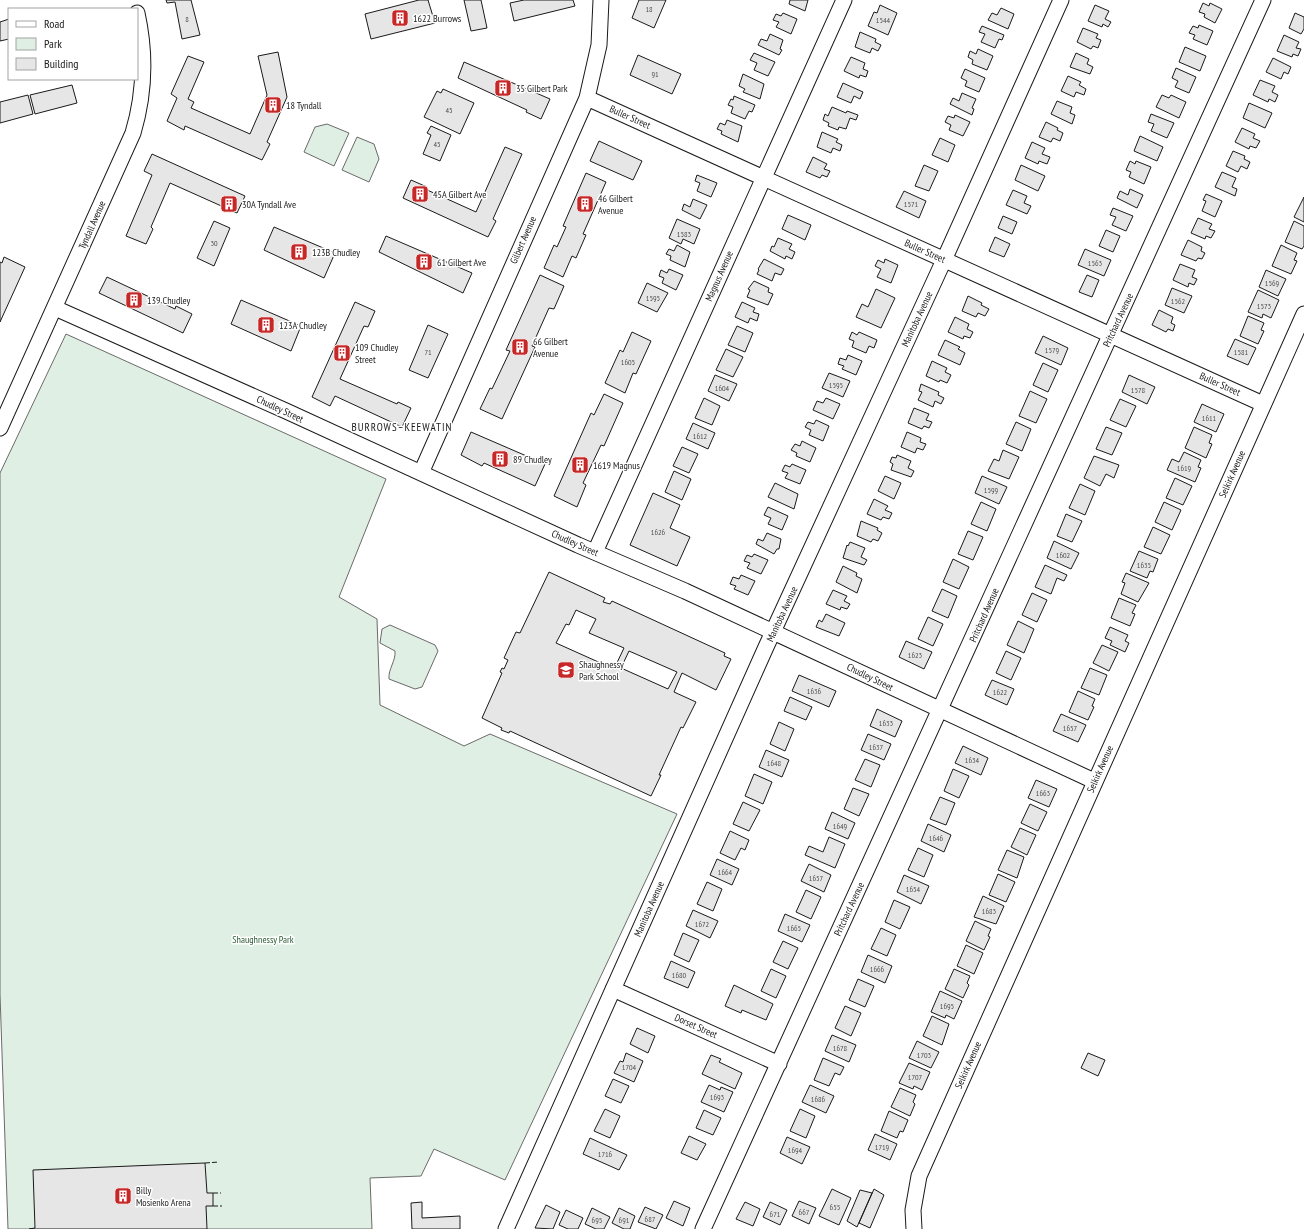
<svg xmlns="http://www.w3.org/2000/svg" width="1304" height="1229" viewBox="0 0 1304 1229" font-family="'PT Sans Narrow',sans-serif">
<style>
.green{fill:#e0efe3;stroke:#6a6a6a}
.building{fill:#e6e6e6;stroke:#1a1a1a;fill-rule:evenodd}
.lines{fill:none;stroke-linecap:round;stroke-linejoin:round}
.minor-casing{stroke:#1a1a1a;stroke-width:17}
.minor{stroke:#fff;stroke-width:15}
.fence{stroke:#1a1a1a;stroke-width:1;stroke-dasharray:5 2;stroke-linecap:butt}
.labels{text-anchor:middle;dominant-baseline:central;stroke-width:3;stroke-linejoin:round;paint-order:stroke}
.number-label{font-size:8px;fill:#4d4d4d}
.poi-label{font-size:10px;fill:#1a1a1a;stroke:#fff;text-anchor:start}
.street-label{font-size:10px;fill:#1a1a1a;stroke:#fff}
.park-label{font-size:10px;fill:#2b5a34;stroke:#fff}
.neighbourhood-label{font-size:11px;letter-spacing:1px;fill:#1a1a1a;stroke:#fff}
</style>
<rect width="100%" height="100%" fill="#fff"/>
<path class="green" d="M327 124 349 133 334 166 304 152 315 127Z
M357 137 374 144 379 159 369 182 342 170Z
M66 334 386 479 339 597 377 619 380 705 464 746 490 734 677 814 505 1180 434 1149 421 1176 370 1178 372 1229H8L0 994V473Z
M390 625 435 645 438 651 422 687 415 689 389 679C388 669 396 661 395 651L380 643 382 629Z"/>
<path class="building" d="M166 0H191L200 35 182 39 175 2 167 3Z
M419 0H428L435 23 371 39 365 14Z
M464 0H481L487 28 471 31Z
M524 0H573L575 6 514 21 510 3Z
M639 0H666L654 28 632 18Z
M790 0H808L805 11 789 4Z
M1203 3 1209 6 1210 3 1222 9 1215 23 1204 17 1205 14 1199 12Z
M880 5 897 13 888 35 868 26 874 12 877 13Z
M1095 5 1109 11 1105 19 1111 22 1108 27 1103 24 1102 27 1088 21Z
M1001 8 1014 14 1008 29 988 20 992 13 997 15Z
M783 13 797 19 791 34 776 27 779 22 773 20 776 14 781 16Z
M1295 13 1304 17V29L1301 34 1289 28Z
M9 19V39L0 41V22Z
M1199 25 1213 31 1207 45 1193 39 1195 35 1189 33 1193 26 1198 28Z
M982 26 1004 35 1002 40 999 39 995 48 981 42 985 34 979 32Z
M1083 28 1098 34 1096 38 1101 40 1098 48 1093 46 1091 49 1077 42Z
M860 32 876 39 875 42 881 45 878 51 872 48 870 53 855 47Z
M770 34 783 40 780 49 782 50 779 55 758 45 761 39 767 41Z
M1284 35 1299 42 1296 48 1301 49 1298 56 1293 54 1292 57 1277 51Z
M1185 47 1206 56 1200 71 1179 62Z
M978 49 993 56 987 70 972 64 973 60 968 57 970 51 976 54Z
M278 52 287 97 267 142 270 144 262 160 185 126 184 130 167 121 177 98 171 94 188 56 204 62 188 99 194 102 191 108 250 134 267 95 258 56Z
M754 53 775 62 768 76 754 70 757 63 750 60Z
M1076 53 1089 59 1087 64 1093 67 1090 74 1070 67Z
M638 55 681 74 672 94 630 75Z
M851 57 865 63 863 69 868 71 866 77 860 75 859 78 844 71Z
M1273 58 1291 67 1288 74 1284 72 1281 79 1266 72Z
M464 62 550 99 541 119 526 112 527 110 458 78Z
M1176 68 1196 77 1189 93 1175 87 1178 81 1172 78Z
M965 69 985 78 979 92 965 86 967 81 961 78Z
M743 74 764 84 760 99 743 92 745 89 739 86Z
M1068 76 1081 82 1079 85 1086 89 1084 95 1076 92 1074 97 1061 91Z
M1260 80 1275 86 1272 92 1278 95 1275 102 1269 99 1268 102 1253 95Z
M843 83 863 92 860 99 854 96 851 103 837 97Z
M72 85 77 103 35 114 30 95Z
M443 89 474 103 460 134 424 117 437 91 441 93Z
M962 93 976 99 972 108 974 109 972 115 950 104 953 98 959 101Z
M28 95 33 114 0 123V102Z
M1162 95 1169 98 1171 95 1186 102 1179 118 1156 107Z
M734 96 755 105 752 112 749 111 745 119 731 113 733 107 728 105 731 99 733 100Z
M1057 101 1072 107 1070 113 1075 115 1072 124 1051 114Z
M1249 103 1272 113 1265 128 1243 118Z
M832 107 846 113 847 111 858 115 856 120 850 118 846 129 839 127 838 130 828 126 829 123 823 120 825 114 828 116Z
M1151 114 1174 123 1167 138 1151 131 1154 124 1148 122Z
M955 115 970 122 963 136 949 130 951 125 945 122 948 116 954 118Z
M727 120 742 126 738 142 721 134 722 131 717 129 720 123 725 125Z
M1046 122 1058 128 1057 130 1063 133 1060 141 1053 138 1051 142 1039 137Z
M431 126 451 135 440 161 423 154 431 135 427 133Z
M1242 128 1255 134 1253 138 1260 141 1256 148 1250 146 1249 149 1235 142Z
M822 132 838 139 836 142 842 145 840 151 833 148 831 153 817 147Z
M1140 136 1163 147 1157 161 1134 151Z
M940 138 955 145 948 162 932 155Z
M599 141 642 161 633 180 590 161Z
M1032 142 1045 148 1042 154 1050 157 1047 164 1039 161 1038 164 1025 158Z
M505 147 522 154 493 219 496 221 488 237 403 198 411 180 427 187 425 189 476 212Z
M1233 151 1245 156 1244 159 1250 162 1247 169 1241 166 1238 172 1226 166Z
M152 154 245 196 237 213 170 183 151 227 153 229 146 244 126 236 152 175 144 171Z
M813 157 827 164 824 169 830 171 827 177 822 175 820 178 806 172Z
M1130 161 1135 164 1136 161 1151 167 1144 184 1129 177 1131 172 1126 170Z
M924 165 938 171 929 191 915 186Z
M1021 165 1045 176 1038 191 1015 180Z
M1222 172 1236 178 1232 187 1237 189 1235 196 1215 187Z
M586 173 606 182 583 234 586 235 576 258 572 256 563 277 544 268 554 245 557 247 566 227 563 226Z
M697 175 717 183 711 197 697 191 700 183 695 181Z
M1130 189 1143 195 1137 208 1117 198 1120 191 1128 195Z
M1013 190 1027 196 1024 203 1031 206 1027 214 1006 205Z
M904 191 926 201 919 218 896 207Z
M1206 194 1222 201 1215 217 1202 211 1206 201 1203 200Z
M1304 197V222L1294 217Z
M693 199 707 205 700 219 682 210 684 204 690 207Z
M1113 208 1133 216 1126 231 1112 225 1116 217 1110 215Z
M788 215 811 225 805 240 782 229Z
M1003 216 1017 222 1012 234 998 228Z
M1198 218 1212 224 1209 229 1215 231 1211 238 1206 236 1205 239 1191 233Z
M677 219 700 229 694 244 683 239 681 244 669 238Z
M214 221 230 228 214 266 197 258Z
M1294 221 1304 226V246L1302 249 1285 242Z
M274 227 335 253 324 278 264 250Z
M1106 230 1120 236 1113 252 1099 246Z
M386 236 472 273 463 293 379 252Z
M995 237 1010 244 1004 257 989 251Z
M778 238 792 244 789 249 795 252 792 259 786 256 785 259 770 251 772 246 774 247Z
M1188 240 1202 247 1201 251 1205 253 1202 259 1198 258 1196 261 1181 255Z
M677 245 690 252 685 267 670 260 671 256 666 254 669 249 674 251Z
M1281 245 1297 253 1294 260 1297 261 1291 274 1272 266Z
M1085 249 1111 260 1104 276 1078 265Z
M4 257 25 267 0 322V262L2 263Z
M764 259 784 269 781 275 775 273 772 281 757 274 759 270 758 269Z
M885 259 898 265 891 283 877 277 881 269 875 266 878 260 884 263Z
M1180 264 1195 270 1192 277 1197 279 1194 285 1189 283 1188 287 1173 280Z
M669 269 683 275 676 290 662 283 664 278 659 276 661 270 667 273Z
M1266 270 1286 279 1278 296 1259 287Z
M540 275 564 286 554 309 549 308 532 346 535 347 502 419 480 409 490 388 492 389 510 351 506 350Z
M1087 275 1099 280 1092 297 1079 292Z
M107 277 175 309 176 306 192 314 183 333 99 293Z
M754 281 769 288 768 292 773 294 768 305 747 297 750 290 748 289Z
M647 283 668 293 657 312 638 303Z
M1172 288 1192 296 1184 313 1165 305Z
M876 289 895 298 881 328 856 317 862 304 868 307Z
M1258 290 1279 300 1271 318 1263 314 1262 318 1248 312Z
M968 296 982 303 981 305 989 309 985 316 978 313 976 317 962 311Z
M241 300 301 326 291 351 231 324Z
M355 302 375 311 368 327 364 326 340 379 397 404 398 402 411 408 402 427 335 396 330 406 312 397Z
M742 302 755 308 753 312 759 314 757 321 750 318 748 323 735 317Z
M1159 310 1173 317 1171 323 1175 325 1173 331 1168 329 1166 332 1152 325Z
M1248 316 1264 323 1261 330 1264 331 1258 344 1240 336Z
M955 317 969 324 967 329 973 332 970 338 964 336 963 339 948 332Z
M428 325 448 334 428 378 409 370Z
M737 326 753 333 745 352 728 345Z
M632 332 651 341 636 374 633 373 625 393 605 383 620 350 623 352Z
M852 332 857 335 859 332 877 340 874 348 869 346 866 353 852 347 854 341 849 339Z
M1043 336 1068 348 1061 365 1035 353Z
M1235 339 1256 348 1248 365 1227 356Z
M945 340 960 347 958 349 965 353 960 365 938 355Z
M726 349 743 357 733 377 716 370Z
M848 355 862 361 856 375 842 369 844 366 838 364 840 358 846 360Z
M932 361 947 368 945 372 951 375 947 383 940 380 939 382 926 376Z
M1043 363 1058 370 1048 392 1033 385Z
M829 373 850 381 843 397 822 388Z
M715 375 737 384 729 401 708 391Z
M1129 375 1155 387 1147 404 1122 392Z
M921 384 939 392 938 395 944 398 941 404 935 401 933 407 918 400 922 392 919 391Z
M1030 391 1047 399 1036 423 1019 416Z
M604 394 623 403 604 446 601 445 583 483 586 485 577 507 554 496 591 413 594 415Z
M704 398 720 406 712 425 695 418Z
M826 398 840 404 833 419 813 410 817 401 823 403Z
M1120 399 1136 406 1126 427 1110 420Z
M1202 404 1224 414 1216 432 1194 422Z
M914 408 929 414 926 420 932 422 929 428 924 426 922 429 908 423Z
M816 420 829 426 823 441 809 435 811 430 805 427 808 422 814 424Z
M1016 422 1031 429 1022 451 1006 444Z
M693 423 715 433 708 449 686 439Z
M1106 427 1122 433 1112 455 1096 449Z
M1194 427 1212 435 1209 443 1212 444 1206 458 1185 448Z
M471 432 545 464 535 486 484 463 482 466 461 455Z
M907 432 921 438 920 442 926 444 923 450 917 448 915 453 901 447Z
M802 441 816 448 810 462 796 456 797 453 791 450 795 444 800 446Z
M682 447 698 454 689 473 673 466Z
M1003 450 1019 457 1009 479 988 471 994 459 999 461Z
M1184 452 1201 460 1198 467 1201 468 1195 482 1167 470 1172 459 1179 462Z
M897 455 911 461 908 468 914 471 911 477 891 470 893 464 890 462 892 457 896 458Z
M1094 456 1119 465 1114 478 1106 474 1100 486 1084 478Z
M792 464 806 470 800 484 785 478 788 473 782 471 785 465 790 467Z
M674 471 691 479 682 500 665 492Z
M885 476 901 483 894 499 878 491Z
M982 476 1007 487 999 504 975 493Z
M1175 478 1192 486 1183 505 1166 498Z
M775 483 798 494 794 509 768 497Z
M1080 484 1095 491 1085 515 1069 508Z
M653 493 680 505 670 528 690 537 677 566 630 545Z
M874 499 888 506 885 510 892 513 889 519 883 517 881 520 867 514Z
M981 502 996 509 987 531 971 524Z
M1164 502 1181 510 1172 530 1155 522Z
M768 507 788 516 782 530 768 524 771 518 764 515Z
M1066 514 1082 521 1072 542 1057 536Z
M861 521 878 528 877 530 882 533 878 541 873 539 871 542 857 536Z
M1153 527 1170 535 1161 554 1144 547Z
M968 531 983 537 973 560 958 554Z
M767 533 781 539 779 549H777L774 554 756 544 758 539 763 541Z
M1054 541 1079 553 1071 569 1047 558Z
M850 542 865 548 861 557 867 560 864 565 843 558 847 545 848 546Z
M1139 551 1158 559 1153 572 1150 571 1147 578 1130 571Z
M754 554 768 560 761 574 747 568 750 563 744 561 747 555 752 557Z
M953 559 969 567 959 589 943 582Z
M1045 565 1067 575 1064 581 1057 578 1051 594 1035 587Z
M843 566 857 573 856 576 862 579 857 593 836 582Z
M549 572 605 598 603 602 610 604 612 601 725 653 724 656 731 659 716 690 682 673 674 692 696 702 683 728 681 727 659 775H661L651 796 510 731 509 733 501 730 502 728 482 718 502 673 500 672 502 668 504 669 508 660 504 658 516 632 520 633ZM576 610 596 619 589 633 624 648 614 669 556 643 566 624 569 625ZM629 651 677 672 668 689 621 668Z
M1126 573 1149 583 1138 602 1121 594 1125 583 1122 582Z
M741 575 755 581 748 595 734 589 736 586 730 584 733 577 739 579Z
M942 589 957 596 948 618 932 611Z
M833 590 847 596 844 601 850 604 847 609 841 607 840 610 826 604Z
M1032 593 1047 600 1037 622 1022 615Z
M1119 598 1136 605 1132 613 1135 614 1130 626 1111 618Z
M826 614 845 623 839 636 816 627 819 620 822 622Z
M928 617 943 624 933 646 918 639Z
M1018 621 1034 629 1024 653 1007 645Z
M1110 627 1128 635 1125 641 1129 643 1125 652 1110 645 1112 641 1105 638Z
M906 641 932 652 924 669 899 657Z
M1102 645 1118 652 1109 671 1093 663Z
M1006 651 1021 658 1011 680 996 673Z
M1090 668 1107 675 1099 695 1081 688Z
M799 675 836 691 829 707 792 691Z
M992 680 1014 689 1007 705 985 695Z
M1078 691 1095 699 1092 706 1094 707 1088 720 1069 712Z
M790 697 812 707 806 720 784 711Z
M877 709 902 721 895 737 870 726Z
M1061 714 1086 725 1078 742 1053 731Z
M779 722 794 729 785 751 770 744Z
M868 734 891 744 884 760 861 750Z
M963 746 988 758 981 775 955 763Z
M766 750 789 760 782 777 759 767Z
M865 759 880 765 871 787 855 780Z
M953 769 969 776 959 798 944 791Z
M754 774 772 782 763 804 745 796Z
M1036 780 1057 789 1049 807 1028 798Z
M853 788 869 794 859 816 844 809Z
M940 797 955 803 946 825 930 819Z
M743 802 760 810 749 831 733 824Z
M1030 804 1047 812 1038 831 1021 823Z
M832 812 855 823 848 839 825 829Z
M928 824 951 835 944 852 921 841Z
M1020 828 1036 835 1027 855 1011 847Z
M730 831 749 840 745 850 741 848 735 860 720 853Z
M829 837 845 844 835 868 805 855 809 846 823 852Z
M918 848 933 855 924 877 908 870Z
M1007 850 1024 857 1017 878 998 870Z
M717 859 739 869 732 885 710 875Z
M809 864 831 875 824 892 801 881Z
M998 874 1015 882 1006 902 989 895Z
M904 875 929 886 921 904 897 892Z
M707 882 722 889 713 911 697 904Z
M806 890 821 897 811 919 796 912Z
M983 896 1004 906 996 924 974 917Z
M894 900 910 907 900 929 885 922Z
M693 910 718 921 710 938 686 926Z
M785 914 810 925 802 942 778 931Z
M975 921 991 929 988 936 990 937 984 950 966 941Z
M881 928 896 935 887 956 871 949Z
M683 933 699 940 689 962 674 955Z
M783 941 798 948 788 969 773 962Z
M966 945 983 953 974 974 957 966Z
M868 955 892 966 885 983 861 972Z
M671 961 695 972 688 988 664 978Z
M771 969 786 976 776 998 761 991Z
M954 969 970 976 967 983 969 985 963 998 945 989Z
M858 979 874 986 865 1007 849 1000Z
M734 985 773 1004 766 1020 742 1010 741 1013 725 1006Z
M940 991 962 1001 954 1019 946 1015 945 1018 931 1012Z
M845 1006 861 1013 851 1036 835 1028Z
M932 1016 949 1024 942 1045 923 1036Z
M637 1028 655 1036 648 1053 630 1044Z
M832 1035 856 1045 849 1062 825 1051Z
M917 1041 939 1052 931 1068 909 1058Z
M626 1053 643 1061 634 1082 614 1073 620 1061 623 1062Z
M1088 1053 1105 1060 1098 1076 1081 1068Z
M711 1055 721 1059 719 1062 742 1073 735 1089 702 1074Z
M823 1058 844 1067 840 1075 835 1073 829 1086 814 1080Z
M909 1063 930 1072 922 1090 914 1086 913 1089 899 1083Z
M613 1079 629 1086 621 1103 605 1096Z
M709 1085 720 1090 721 1087 733 1092 724 1112 701 1102Z
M810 1085 834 1096 826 1113 802 1102Z
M900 1088 916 1095 913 1102 915 1104 910 1116 891 1107Z
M605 1109 620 1116 610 1138 594 1131Z
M800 1109 815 1116 806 1138 790 1131Z
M704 1110 721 1118 713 1135 696 1128Z
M889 1111 908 1120 903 1132 900 1131 897 1138 881 1131Z
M875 1134 897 1144 890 1160 868 1150Z
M689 1136 706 1144 697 1160 681 1153Z
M787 1137 810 1147 802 1164 780 1153Z
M590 1138 627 1155 619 1170 583 1154Z
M205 1163 207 1193H213V1206H206L207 1229H29L35 1228 33 1170Z
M832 1189 851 1198 839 1225 819 1216Z
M874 1189 884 1195 870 1228 859 1223Z
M860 1190 872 1193 857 1227 847 1221Z
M674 1201 690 1208 683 1226 666 1218Z
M799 1201 816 1208 809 1224 792 1216Z
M422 1202V1218L460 1216V1229H412L411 1203Z
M745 1202 760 1209 753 1226 736 1219Z
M770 1202 787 1210 780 1225 763 1217Z
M546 1205 560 1212 553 1229 535 1228Z
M645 1207 663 1215 656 1229 638 1222Z
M592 1208 610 1217 604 1229H596L585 1224Z
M619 1208 635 1216 630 1229H624L612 1223Z
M566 1210 583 1218 578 1229H568L559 1225Z"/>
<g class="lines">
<defs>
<path id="minor" d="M587 98 1263 404
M55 308 286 411 578 545 685 591 1094 781
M0 428 133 133C145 93 146 54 137 13
M421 473 587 98 599 45 601 0
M595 552 844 0
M613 989 779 1064
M506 1229 766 647 944 260 1061 0
M703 1229 1263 0
M914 1229 913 1210 919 1176 1304 314"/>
</defs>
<use href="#minor" class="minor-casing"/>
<use href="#minor" class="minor"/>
<path class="fence" d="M205 1163 219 1162
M213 1193H221
M213 1206H222"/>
</g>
<defs>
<symbol id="building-square" viewBox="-11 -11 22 22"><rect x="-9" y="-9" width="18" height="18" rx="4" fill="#c62828" stroke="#fff"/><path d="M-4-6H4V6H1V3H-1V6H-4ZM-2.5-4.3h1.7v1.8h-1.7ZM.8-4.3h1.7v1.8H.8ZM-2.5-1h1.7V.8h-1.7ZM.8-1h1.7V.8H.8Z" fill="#fff"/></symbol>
<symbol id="school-square" viewBox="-11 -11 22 22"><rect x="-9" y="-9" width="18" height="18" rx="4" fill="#c62828" stroke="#fff"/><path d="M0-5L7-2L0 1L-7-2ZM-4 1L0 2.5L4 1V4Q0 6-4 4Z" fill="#fff"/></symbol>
</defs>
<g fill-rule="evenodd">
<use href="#building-square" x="390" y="8" width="20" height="20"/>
<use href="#building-square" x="493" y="78" width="20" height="20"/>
<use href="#building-square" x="263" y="95" width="20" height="20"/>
<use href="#building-square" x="410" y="184" width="20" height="20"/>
<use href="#building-square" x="219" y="194" width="20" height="20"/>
<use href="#building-square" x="575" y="194" width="20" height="20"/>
<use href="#building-square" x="289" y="242" width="20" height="20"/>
<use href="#building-square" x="414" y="252" width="20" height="20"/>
<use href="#building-square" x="124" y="290" width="20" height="20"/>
<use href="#building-square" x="256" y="315" width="20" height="20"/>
<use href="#building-square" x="510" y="337" width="20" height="20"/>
<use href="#building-square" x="332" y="343" width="20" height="20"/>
<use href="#building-square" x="490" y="449" width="20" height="20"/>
<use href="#building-square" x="570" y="455" width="20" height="20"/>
<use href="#school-square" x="556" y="660" width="20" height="20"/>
<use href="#building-square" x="113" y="1186" width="20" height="20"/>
</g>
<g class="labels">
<g class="number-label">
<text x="649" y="9">18</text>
<text x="187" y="19">8</text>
<text x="883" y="20">1544</text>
<text x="655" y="74">91</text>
<text x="449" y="110">45</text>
<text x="437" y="144">45</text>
<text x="911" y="204">1571</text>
<text x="684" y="234">1583</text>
<text x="214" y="243">30</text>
<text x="1095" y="263">1563</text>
<text x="1272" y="283">1569</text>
<text x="653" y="298">1595</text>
<text x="1178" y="301">1562</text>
<text x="1264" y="306">1573</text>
<text x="1052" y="350">1579</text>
<text x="428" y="352">71</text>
<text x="1241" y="352">1581</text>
<text x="628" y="362">1605</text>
<text x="836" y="385">1595</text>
<text x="722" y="388">1604</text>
<text x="1138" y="390">1578</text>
<text x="1209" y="418">1611</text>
<text x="700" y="436">1612</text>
<text x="1184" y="468">1619</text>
<text x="991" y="490">1599</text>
<text x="658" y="532">1626</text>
<text x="1063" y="555">1602</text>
<text x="1144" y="565">1635</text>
<text x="915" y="655">1623</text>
<text x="814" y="691">1636</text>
<text x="1000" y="692">1622</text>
<text x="886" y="723">1633</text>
<text x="1070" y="728">1657</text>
<text x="876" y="747">1637</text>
<text x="972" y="760">1634</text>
<text x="774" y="763">1648</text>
<text x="1043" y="793">1663</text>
<text x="840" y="826">1649</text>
<text x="936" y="838">1646</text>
<text x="725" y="872">1664</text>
<text x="816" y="878">1657</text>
<text x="913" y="889">1654</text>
<text x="989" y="911">1683</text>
<text x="702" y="924">1672</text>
<text x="794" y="928">1665</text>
<text x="877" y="969">1666</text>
<text x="679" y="975">1680</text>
<text x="947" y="1006">1695</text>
<text x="840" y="1048">1678</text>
<text x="924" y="1055">1703</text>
<text x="629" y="1067">1704</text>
<text x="915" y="1077">1707</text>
<text x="717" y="1097">1693</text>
<text x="818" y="1099">1686</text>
<text x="882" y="1147">1719</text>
<text x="795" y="1150">1694</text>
<text x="605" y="1154">1716</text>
<text x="835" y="1207">655</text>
<text x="804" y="1212">667</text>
<text x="775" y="1214">671</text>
<text x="650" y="1219">687</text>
<text x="597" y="1220">695</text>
<text x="624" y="1220">691</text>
</g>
<g class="poi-label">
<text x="413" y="18">1622 Burrows</text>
<text x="516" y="88">35 Gilbert Park</text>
<text x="286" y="105">18 Tyndall</text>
<text x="433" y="194">45A Gilbert Ave</text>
<text x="598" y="198">46 Gilbert<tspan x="598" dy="12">Avenue</tspan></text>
<text x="242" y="204">30A Tyndall Ave</text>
<text x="312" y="252">123B Chudley</text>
<text x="437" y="262">61 Gilbert Ave</text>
<text x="147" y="300">139 Chudley</text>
<text x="279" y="325">123A Chudley</text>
<text x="533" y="341">66 Gilbert<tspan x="533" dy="12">Avenue</tspan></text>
<text x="355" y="347">109 Chudley<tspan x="355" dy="12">Street</tspan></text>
<text x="513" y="459">89 Chudley</text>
<text x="593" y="465">1619 Magnus</text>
<text x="579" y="664">Shaughnessy<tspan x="579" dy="12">Park School</tspan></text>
<text x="136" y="1190">Billy<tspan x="136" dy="12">Mosienko Arena</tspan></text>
</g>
<g class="street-label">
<text transform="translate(630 117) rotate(24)">Buller Street</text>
<text transform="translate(92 225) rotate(-66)">Tyndall Avenue</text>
<text transform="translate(523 240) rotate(-66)">Gilbert Avenue</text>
<text transform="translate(925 251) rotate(24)">Buller Street</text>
<text transform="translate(719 276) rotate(-66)">Magnus Avenue</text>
<text transform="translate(917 319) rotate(-65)">Manitoba Avenue</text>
<text transform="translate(1118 320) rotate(-65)">Pritchard Avenue</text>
<text transform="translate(1220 384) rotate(24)">Buller Street</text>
<text transform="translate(280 409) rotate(25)">Chudley Street</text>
<text transform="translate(1232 474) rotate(-66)">Selkirk Avenue</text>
<text transform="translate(575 543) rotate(24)">Chudley Street</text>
<text transform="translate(782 614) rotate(-65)">Manitoba Avenue</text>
<text transform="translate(984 615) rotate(-66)">Pritchard Avenue</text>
<text transform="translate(870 677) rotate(26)">Chudley Street</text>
<text transform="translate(1100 769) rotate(-66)">Selkirk Avenue</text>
<text transform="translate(649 909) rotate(-66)">Manitoba Avenue</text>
<text transform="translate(849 909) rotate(-65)">Pritchard Avenue</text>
<text transform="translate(696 1026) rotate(24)">Dorset Street</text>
<text transform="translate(968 1065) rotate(-66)">Selkirk Avenue</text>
</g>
<g class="park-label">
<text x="263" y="939">Shaughnessy Park</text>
</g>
<g class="neighbourhood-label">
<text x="402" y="427">BURROWS–KEEWATIN</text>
</g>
</g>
<rect x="8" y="8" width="130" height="72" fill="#ffffff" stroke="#a3a3a3"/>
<rect x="16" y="21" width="20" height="6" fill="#ffffff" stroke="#a3a3a3"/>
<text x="44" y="28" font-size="12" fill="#1a1a1a">Road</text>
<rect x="16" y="38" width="20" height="12" fill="#e0efe3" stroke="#a3a3a3"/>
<text x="44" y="48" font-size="12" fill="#1a1a1a">Park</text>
<rect x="16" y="58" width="20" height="12" fill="#e6e6e6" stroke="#a3a3a3"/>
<text x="44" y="68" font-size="12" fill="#1a1a1a">Building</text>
</svg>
